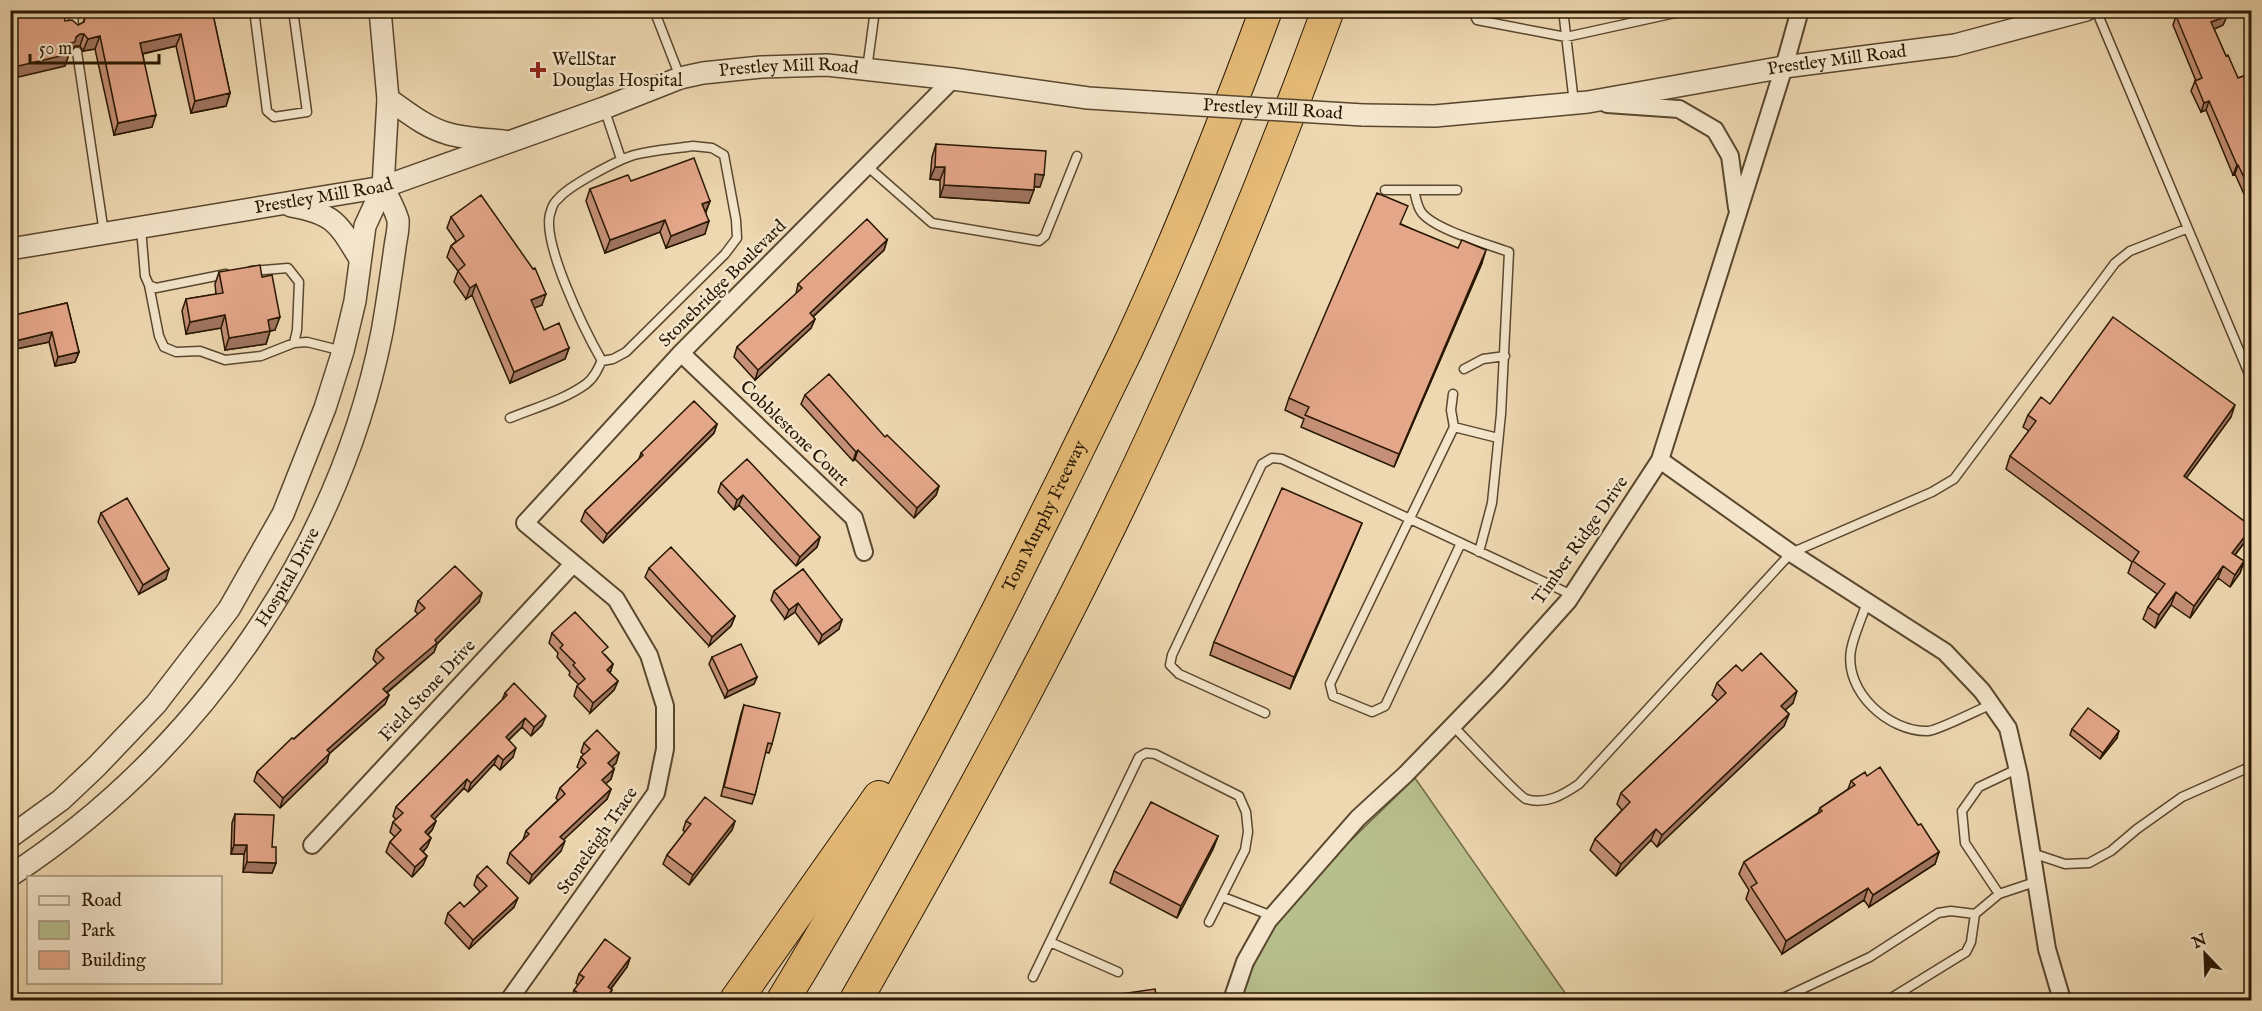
<svg xmlns="http://www.w3.org/2000/svg" width="2262" height="1011" viewBox="0 0 2262 1011" font-family="'IM FELL English',serif">
<style>
.green{fill:#b7bf8d;stroke:#706b48;stroke-width:1.5}
.lines{fill:none;stroke-linecap:round;stroke-linejoin:round}
.service-casing{stroke:#5a472e;stroke-width:11}
.minor-casing{stroke:#5a472e;stroke-width:20}
.tertiary-casing{stroke:#5a472e;stroke-width:24}
.motorway-casing{stroke:#281702;stroke-width:34}
.service{stroke:#f4e6cc;stroke-width:8}
.minor{stroke:#f4e6cc;stroke-width:16}
.tertiary{stroke:#f4e6cc;stroke-width:21}
.motorway{stroke:#e7bc78;stroke-width:32}
.tertiary-bridge-casing{stroke:#5a472e;stroke-width:24;stroke-linecap:butt}
.tertiary-bridge{stroke:#f4e6cc;stroke-width:21}
.wall{fill:#c59077;stroke:#281702;stroke-width:1.5}
.shaded-wall{fill:#a07561;stroke:#281702;stroke-width:1.5}
.building{fill:#e5a78a;stroke:#281702;stroke-width:1.5}
.poi-dot{fill:#8f2418;stroke:#f4e6cc;stroke-width:2}
.labels{text-anchor:middle;dominant-baseline:central;stroke-width:5;stroke-linejoin:round;paint-order:stroke}
.poi-label{font-size:18px;fill:#281702;stroke:#f4e6cc;text-anchor:start}
.street-label{font-size:18px;fill:#281702;stroke:#f4e6cc}
</style>
<rect width="100%" height="100%" fill="#eed8b1"/>
<filter id="stains"><feTurbulence type="fractalNoise" baseFrequency=".00333" numOctaves="4"/><feColorMatrix values="0 0 0 0 .2 0 0 0 0 .09 0 0 0 0 .02 0 0 0 .5 -.17"/></filter>
<radialGradient id="worn" r=".72"><stop offset=".6" stop-color="#630" stop-opacity="0"/><stop offset="1" stop-color="#630" stop-opacity=".3"/></radialGradient>
<path class="green" d="M1415 778 1570 1000H1234L1268 921Z"/>
<g class="lines">
<defs>
<path id="service" d="M73 10 74 30
M254 10 267 111 274 117 307 112 293 10
M654 10 680 77
M1472 10 1477 20 1566 37 1689 10
M1566 10 1564 18 1574 103
M2096 10 2252 381
M77 52 104 233
M867 69 875 10
M604 108 621 159
M693 146 712 148 724 155 736 220 737 238 725 254 626 352 613 359 602 361C586 333 539 239 551 211 552 207 555 201 558 199 568 186 618 160 634 155 653 150 673 149 693 146Z
M867 166 932 223 1039 241 1045 236 1077 156
M1385 190H1457
M1414 190C1416 198 1417 207 1422 213 1436 230 1487 244 1509 252L1501 414 1492 503 1479 552
M141 228 145 276 149 285 156 288 226 274
M251 271 288 268 299 282 297 330 294 343 307 342 343 351
M149 285 159 336 164 347 176 352 200 351 225 360 261 356 294 343
M1464 369 1483 359 1505 356
M1453 394 1451 410 1454 427
M510 418C534 408 564 400 586 384 594 378 598 369 602 360
M1461 543 1385 706 1372 712 1333 696 1330 684 1454 427 1498 438
M1867 602C1862 618 1854 634 1851 650 1844 692 1889 732 1928 731 1937 731 1980 709 1992 704
M1265 713 1179 674 1170 665 1172 655 1262 464 1272 458 1282 459 1572 595
M1453 726C1464 737 1518 796 1526 799 1546 805 1563 795 1579 784L1791 553 1932 492 1954 479 2115 263 2130 251 2186 229
M2032 853 2065 864 2089 863 2111 851 2137 829 2182 797 2252 766
M1999 894 1965 843 1962 811 1979 787 2017 769
M1223 897 1272 916
M1050 942 1118 972
M1033 977 1139 757 1146 753 1155 754 1239 796 1246 812 1248 832 1245 850 1209 922
M1773 1000 1783 998 1870 957 1938 913 1951 911 1975 914 1999 894 2035 882
M1888 1000 1966 952 1971 942 1975 914"/>
<path id="minor" d="M1607 104 1679 109 1715 130 1730 156 1737 208
M681 353 854 518 864 552
M1660 460 1791 553 1945 652 1982 691 2008 728 2019 775 2047 949 2062 1000
M312 845 573 564
M509 1000 656 793 665 749V706L649 655 616 599 525 523 681 353 953 79
M1232 1000 1245 962 1268 921 1358 818 1406 774 1497 680 1568 601 1660 460 1784 67 1800 10"/>
<g id="tertiary">
<path d="M388 99C406 111 425 127 446 133 464 139 484 139 503 141"/>
<path id="s1" d="M1363 115 1435 116 1588 102 1784 67 1955 45 2086 10"/>
<path d="M291 206C335 214 338 223 360 259"/>
<path id="s2" d="M10 249 383 187 604 108 680 78 703 73 761 67 827 65 953 79 1088 98 1151 102"/>
<path d="M10 837 61 800 97 766 156 704 229 609 283 514 325 408 343 351 355 301 365 226 383 187 388 99 380 10"/>
<path id="s3" d="M10 876C198 753 338 552 382 332 387 304 391 276 395 247 396 239 399 228 398 220 395 209 388 197 383 187"/>
</g>
<g id="motorway">
<path d="M736 1000 879 797"/>
<path id="s4" d="M783 1000C872 854 953 702 1029 548 1062 482 1095 415 1127 349 1179 238 1224 124 1266 10"/>
<path d="M856 1000C962 814 1066 624 1156 429 1219 292 1276 152 1328 10"/>
</g>
</defs>
<use href="#service" class="service-casing"/>
<use href="#minor" class="minor-casing"/>
<use href="#tertiary" class="tertiary-casing"/>
<use href="#motorway" class="motorway-casing"/>
<use href="#service" class="service"/>
<use href="#minor" class="minor"/>
<use href="#tertiary" class="tertiary"/>
<use href="#motorway" class="motorway"/>
<defs>
<g id="tertiary-bridge">
<path id="s5" d="M1151 102 1363 115"/>
</g>
</defs>
<use href="#tertiary-bridge" class="tertiary-bridge-casing"/>
<use href="#tertiary-bridge" class="tertiary-bridge"/>
</g>
<path class="wall" d="M212 10 230 93 226 106 191 113 176 46 143 54 152 127 114 135 95 49 83 51 80 46H75L73 48 71 54H69L65 66V21L78 25 83 23 85 17Z
M2176 16H2227L2223 25 2214 29 2226 56 2238 78 2252 73V103L2249 104 2252 111V212L2235 174 2233 175 2206 110 2201 112 2191 91 2195 81H2196L2173 25Z
M936 144 1040 187H1034L1029 203 940 197V180L930 179 932 157Z
M631 181 710 201 706 212 705 234 666 248 660 232 605 253 586 201 590 189Z
M451 217 542 305 534 308 544 330 569 348 565 359 510 383 472 295 466 299 454 282 458 271 447 257 451 246 456 241 447 228Z
M1401 224 1482 263 1394 467 1301 427 1304 419 1285 410 1289 398Z
M887 240 884 250 813 317 815 319 811 328 755 380 734 357 737 347 796 294 798 284Z
M219 272 262 277 275 330 270 331 266 344 225 350 221 328 186 334 182 311 186 299 216 294 215 284Z
M67 303 79 352 75 362 55 366 49 342 11 350 10 346V316Z
M805 395 885 437 939 486 936 495 914 518 855 459 853 461 801 404Z
M2050 404 2231 417 2186 478 2247 539 2235 555 2244 561 2240 573 2230 587 2218 578 2190 618 2171 605 2155 628 2143 619 2148 607 2157 594 2128 573 2132 562 2006 469 2010 456 2029 431 2023 427 2028 415Z
M717 424 714 433 603 543 581 521 585 511 639 459 641 453Z
M721 483 820 537 817 547 796 566 739 505 734 510 718 492Z
M101 513 166 579 139 594 98 522Z
M1362 523 1357 535 1290 689 1210 655 1214 642Z
M649 568 735 616 731 626 709 646 645 577Z
M803 569 839 629 819 644 795 612 785 619 771 600 774 591Z
M418 601 479 602 437 644 434 652 387 693 389 695 385 704 329 754 327 762 280 808 254 781 257 772 377 664 373 659 376 650 418 614 415 611Z
M552 633 605 655 613 664 610 673 618 681 614 690 590 713 574 696 577 686 579 685 569 675 570 672 557 657 558 653 549 643Z
M712 657 757 677 754 684 725 698 709 664Z
M1742 671 1793 703 1785 710 1789 714 1784 726 1657 847 1651 840 1616 876 1590 850 1595 839 1622 810 1617 804 1621 793 1718 701 1712 695 1717 683Z
M505 693 542 725 531 736 522 727 509 740 513 757 500 770 494 764 468 792 464 788 434 819 436 821 432 830 428 835 431 838 427 847 423 852 427 856 423 865 412 877 386 852 390 842 395 837 390 832 393 822 396 820 393 816 396 807 502 700Z
M744 705 772 744 769 753 765 752 755 795 752 804 721 796 741 714Z
M2072 729 2117 738 2100 759 2070 735Z
M584 743 619 753 616 763 612 767 614 769 611 779 605 784 611 789 607 799 563 840 561 851 529 884 507 863 510 853 523 840 526 831 558 800 556 798 560 788 580 769 577 767 581 757 584 755 581 752Z
M1867 776 1918 825 1939 852 1935 864 1869 907 1864 900 1782 954 1746 899 1749 890 1739 874 1744 862 1818 813 1820 808 1848 789 1851 781Z
M235 814 272 847 276 863 272 873 243 872 244 854H231L232 823Z
M686 821H735L732 830 689 885 663 864 667 855 685 832 683 830Z
M1218 836 1213 849 1177 918 1110 883 1114 871Z
M477 876 514 907 469 949 445 923 448 913 464 907 480 892 474 885Z
M630 958 627 967 611 989 612 990 607 1000H572L571 999 574 990 578 985 576 983 579 974Z"/>
<path class="shaded-wall" d="M2227 16 2223 25 2208 32 2211 22Z
M80 34H84L80 46H75L73 48 71 54H69L65 66 10 79V68L67 44Z
M181 34 176 46 136 55 140 43Z
M100 36 95 49 83 51 88 39Z
M230 93 226 106 191 113 195 101Z
M2252 95V103L2242 107 2246 98Z
M2209 101 2206 110 2201 112 2204 103Z
M156 115 152 127 114 135 118 123Z
M2237 165H2238L2235 174 2233 175Z
M935 167H945L940 180 930 179Z
M1035 174 1044 175 1040 187 1030 186Z
M944 185 1034 190 1029 203 940 197Z
M710 201 705 213 702 204Z
M665 220 660 232 605 253 610 240Z
M709 221 705 234 666 248 671 236Z
M887 240 884 250 806 323 810 313Z
M1486 250 1482 263 1394 467 1399 454Z
M476 284 472 295 466 299 470 288Z
M546 294 542 305 527 311 531 300Z
M225 315 221 328 186 334 190 322Z
M280 317 275 330 264 332 268 320Z
M815 319 811 328 755 380 758 370Z
M270 331 266 344 225 350 229 338Z
M52 332 49 342 11 350 15 341Z
M569 348 565 359 510 383 514 372Z
M79 352 75 362 55 366 58 357Z
M2235 405 2231 417 2179 488 2184 476Z
M717 424 714 433 603 543 607 534Z
M858 450 855 459 853 461 856 452Z
M939 486 936 495 914 518 917 508Z
M743 495 739 505 734 510 737 500Z
M1362 523 1357 535 1290 689 1294 677Z
M2252 527 2247 539 2227 565 2232 553Z
M820 537 817 547 796 566 800 557Z
M2244 561 2240 573 2230 587 2235 575Z
M2223 566 2218 578 2190 618 2194 606Z
M169 569 166 579 139 594 143 585Z
M2176 592 2171 605 2155 628 2159 615Z
M482 593 479 602 437 644 434 652 380 698 383 689Z
M798 603 795 612 785 619 789 610Z
M735 616 731 626 709 646 712 637Z
M842 620 839 629 819 644 822 635Z
M613 664 610 673 607 670Z
M757 677 754 684 725 698 728 691Z
M618 681 614 690 590 713 593 703Z
M1797 691 1793 703 1776 718 1781 706Z
M389 695 385 704 329 754 327 762 280 808 283 798 327 750Z
M1789 714 1784 726 1657 847 1662 835Z
M546 716 542 725 531 736 534 727Z
M525 718 522 727 502 746 506 737Z
M2119 731 2117 738 2100 759 2103 753Z
M516 748 513 757 500 770 503 760Z
M619 753 616 763 605 773 608 763Z
M498 755 494 764 468 792 471 783Z
M614 769 611 779 599 790 602 780Z
M467 779 464 788 428 826 431 816Z
M611 789 607 799 557 846 560 837Z
M436 821 432 830 421 841 425 832Z
M735 821 732 830 689 885 693 875Z
M1656 829 1651 840 1616 876 1621 864Z
M1218 836 1213 849 1177 918 1181 906Z
M431 838 427 847 417 858 420 849Z
M565 841 561 851 529 884 532 875Z
M234 845H247L244 854H231Z
M1939 852 1935 864 1869 907 1873 895Z
M427 856 423 865 412 877 415 867Z
M247 862 276 863 272 873 243 872Z
M1868 888 1864 900 1782 954 1786 941Z
M518 898 514 907 469 949 473 940Z
M630 958 627 967 605 996 608 987Z
M612 990 607 1000H604Z"/>
<path class="building" d="M10 10H63L65 21 72 20 78 25 84 22 85 17 114 10H212L230 93 195 101 181 34 140 43 156 115 118 123 100 36 88 39 84 34H80L76 37 75 42 67 44 69 54 10 68Z
M2189 10H2224L2227 16 2211 22 2226 56 2228 55 2238 78 2252 73V95L2246 98 2252 111V194L2238 165H2237L2209 101 2204 103 2195 81 2202 78 2176 16Z
M936 144 1046 151 1044 175 1035 174 1034 190 944 185 945 167H935Z
M694 158 710 201 702 204 709 221 671 236 665 220 610 240 590 189 628 175 631 181Z
M1377 193 1408 206 1400 224 1458 248 1462 240 1486 250 1399 454 1305 415 1309 407 1289 398Z
M481 195 533 269 535 268 546 294 531 300 544 330 559 323 569 348 514 372 476 284 470 288 458 271 465 265 451 246 464 236 451 217Z
M867 219 887 240 810 313 815 319 758 370 737 347 802 288 798 284Z
M260 265 262 277 272 275 280 317 268 320 270 331 229 338 225 315 190 322 186 299 223 293 219 272Z
M67 303 79 352 58 357 52 332 15 341 10 322V316Z
M2113 317 2235 405 2184 476 2252 527 2232 553 2244 561 2235 575 2223 566 2194 606 2176 592 2159 615 2148 607 2165 584 2133 561 2139 552 2010 456 2036 421 2028 415 2041 397 2050 404Z
M829 374 885 437 887 435 939 486 917 508 858 450 856 452 805 395Z
M694 401 717 424 607 534 585 511 643 455 641 453Z
M747 459 820 537 800 557 743 495 737 500 721 483Z
M1282 488 1362 523 1294 677 1214 642Z
M127 498 169 569 143 585 101 513Z
M671 547 735 616 712 637 649 568Z
M455 566 482 593 435 640 437 643 383 689 389 695 327 750 330 753 283 798 257 772 292 738 294 739 384 658 376 650 425 608 418 601Z
M803 569 842 620 822 635 798 603 789 610 774 591Z
M575 612 608 647 602 652 613 664 607 670 618 681 593 703 577 686 585 679 573 665 575 663 560 648 563 645 552 633Z
M741 644 757 677 728 691 712 657Z
M1761 653 1797 691 1781 706 1789 714 1662 835 1656 829 1621 864 1595 839 1630 802 1621 793 1726 693 1717 683 1736 665 1742 671Z
M514 683 546 716 534 727 525 718 506 737 516 748 503 760 498 755 471 783 467 779 431 816 436 821 425 832 431 838 420 849 427 856 415 867 390 842 401 830 393 822 403 813 396 807 507 695 505 693Z
M744 705 780 713 772 744 768 743 755 795 724 787Z
M2088 708 2119 731 2103 753 2072 729Z
M597 730 619 753 608 763 614 769 602 780 611 789 560 837 565 841 532 875 510 853 529 834 526 831 565 794 560 788 586 763 581 757 590 749 584 743Z
M1880 767 1918 825 1921 824 1939 852 1873 895 1868 888 1786 941 1751 887 1757 883 1744 862 1822 811 1820 808 1855 785 1851 781 1865 772 1867 776Z
M705 797 735 821 693 875 667 855 691 824 686 821Z
M1151 802 1218 836 1181 906 1114 871Z
M235 814 274 815 272 847H276V863L247 862V845H234Z
M487 866 518 898 473 940 448 913 460 902 464 907 487 886 477 876Z
M605 939 630 958 608 987 612 990 604 1000H588L574 990 584 977 579 974Z
M1155 989 1157 1000H1122L1121 994Z"/>
<path class="poi-dot" d="M535 61h6v6h6v6h-6v6h-6v-6h-6v-6h6z"/>
<g class="labels">
<g class="poi-label">
<text x="552" y="60">WellStar<tspan x="552" dy="21">Douglas Hospital</tspan></text>
</g>
<g class="street-label">
<text stroke="none"><textPath href="#s1" startOffset="478">Prestley Mill Road</textPath></text>
<text stroke="none"><textPath href="#s2" startOffset="804">Prestley Mill Road</textPath></text>
<text stroke="none"><textPath href="#s5" startOffset="122">Prestley Mill Road</textPath></text>
<text stroke="none"><textPath href="#s2" startOffset="318">Prestley Mill Road</textPath></text>
<text transform="translate(723 284) rotate(-45)">Stonebridge Boulevard</text>
<text transform="translate(794 434) rotate(44)">Cobblestone Court</text>
<text stroke="none"><textPath href="#s4" startOffset="550">Tom Murphy Freeway</textPath></text>
<text transform="translate(1581 541) rotate(-55)">Timber Ridge Drive</text>
<text stroke="none"><textPath href="#s3" startOffset="412">Hospital Drive</textPath></text>
<text transform="translate(428 691) rotate(-47)">Field Stone Drive</text>
<text transform="translate(598 841) rotate(-55)">Stoneleigh Trace</text>
</g>
</g>
<rect width="2262" height="1011" fill="none" stroke="#eed8b1" stroke-width="36"/>
<rect x="12" y="12" width="2238" height="987" fill="none" stroke="#281702" stroke-width="3"/>
<rect x="18" y="18" width="2226" height="975" fill="none" stroke="#281702" stroke-width="1.5"/>
<rect x="27" y="876" width="195" height="108" fill="#f4e6cc" stroke="#a2937b" stroke-width="1.5"/>
<rect x="39" y="896" width="30" height="9" fill="#f4e6cc" stroke="#a2937b" stroke-width="1.5"/>
<text x="81" y="906" font-size="18" fill="#281702">Road</text>
<rect x="39" y="921" width="30" height="18" fill="#b7bf8d" stroke="#a2937b" stroke-width="1.5"/>
<text x="81" y="936" font-size="18" fill="#281702">Park</text>
<rect x="39" y="951" width="30" height="18" fill="#e5a78a" stroke="#a2937b" stroke-width="1.5"/>
<text x="81" y="966" font-size="18" fill="#281702">Building</text>
<g transform="translate(2205 954) rotate(337)" stroke="#f4e6cc" stroke-width="4.5" paint-order="stroke">
<path d="M0-4.5L10 22L0 15L-10 22Z" fill="#281702"/>
<text y="-9" font-size="16" font-weight="bold" text-anchor="middle" fill="#281702">N</text>
</g>
<path d="M30 54v9h129v-9" fill="none" stroke="#281702" stroke-width="3"/>
<text x="39" y="54" font-size="18" fill="#281702" stroke="#f4e6cc" stroke-width="4.5" paint-order="stroke">50 m</text>
<rect width="100%" height="100%" filter="url(#stains)"/>
<rect width="100%" height="100%" fill="url(#worn)"/>
</svg>
